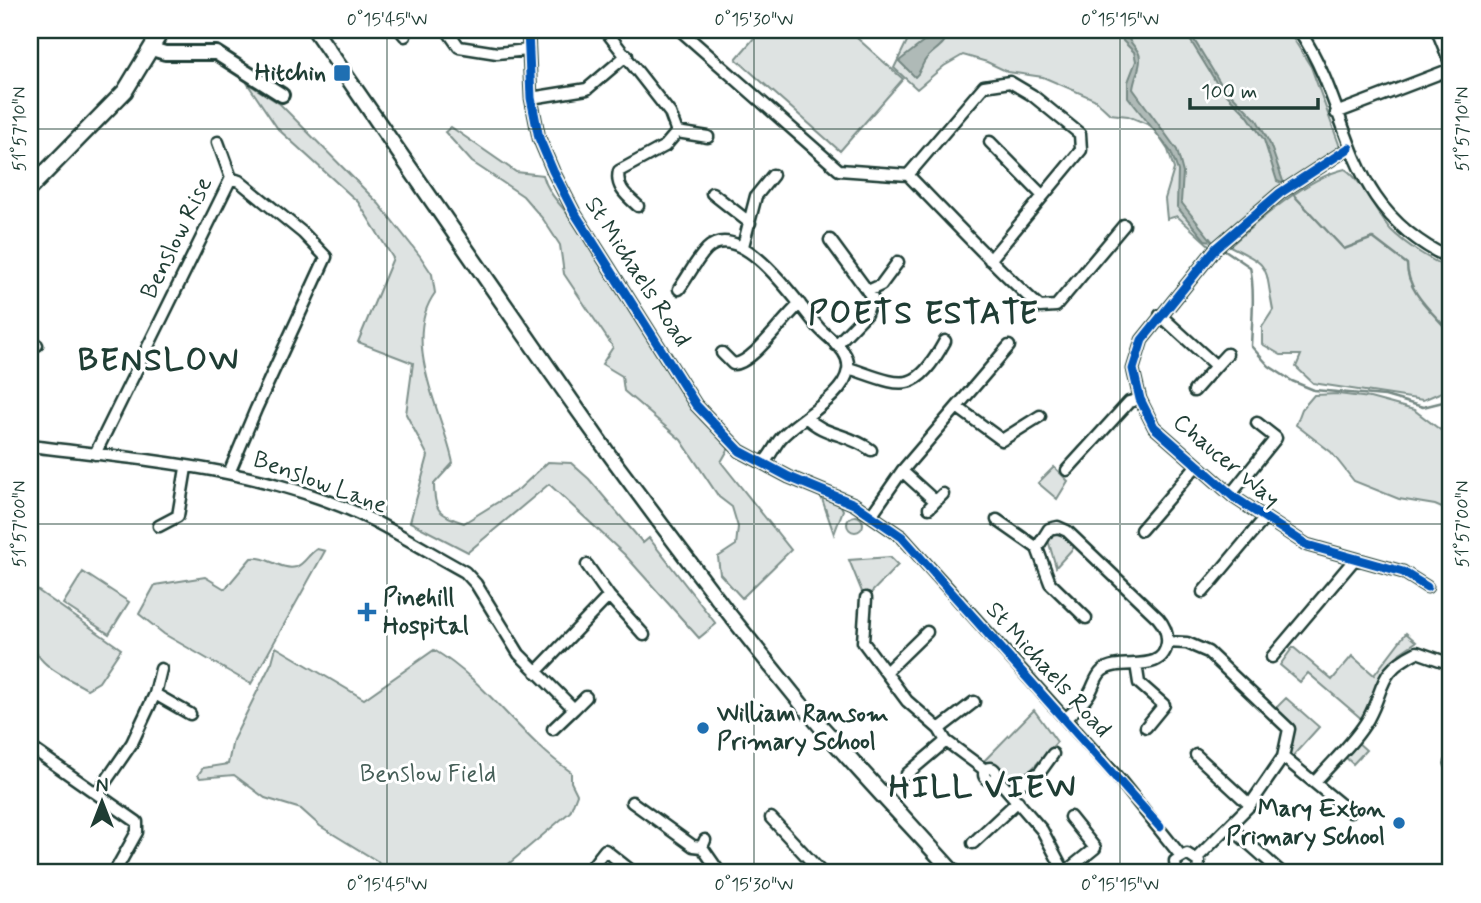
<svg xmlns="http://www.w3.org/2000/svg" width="1481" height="903" viewBox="0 0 1481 903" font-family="Mynerve,sans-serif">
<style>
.green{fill:#dee3e2;stroke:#7e908b;stroke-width:2}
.water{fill:#afbab7;stroke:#758883;stroke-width:2}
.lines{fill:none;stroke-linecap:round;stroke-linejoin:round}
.stream{stroke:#758883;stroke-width:2.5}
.minor-casing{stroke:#1f3d34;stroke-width:15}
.tertiary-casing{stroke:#1f3d34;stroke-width:18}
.secondary-casing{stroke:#1f3d34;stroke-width:19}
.minor{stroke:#fff;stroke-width:10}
.tertiary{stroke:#fff;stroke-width:12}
.secondary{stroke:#fff;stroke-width:14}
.rail{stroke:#1f3d34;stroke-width:2.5}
.cycleway-casing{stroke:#fff;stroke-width:13}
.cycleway{stroke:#0057b8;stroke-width:9}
.ticks{fill:none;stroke:#1f3d34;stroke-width:2;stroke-opacity:0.45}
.poi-dot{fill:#1f6fb2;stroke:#fff;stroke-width:2.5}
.labels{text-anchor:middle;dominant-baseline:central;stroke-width:6;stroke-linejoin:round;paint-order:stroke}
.poi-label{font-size:24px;font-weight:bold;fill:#1f3d34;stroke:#fff;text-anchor:end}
.street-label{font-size:24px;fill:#1f3d34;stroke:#fff}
.park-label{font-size:24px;fill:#455e57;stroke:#fff}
.district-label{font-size:32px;font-weight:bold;letter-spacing:2px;fill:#1f3d34;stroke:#fff}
.neatline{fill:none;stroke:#1f3d34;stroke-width:2.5}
.ticks-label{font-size:18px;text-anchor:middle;fill:#1f3d34}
</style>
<rect width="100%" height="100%" fill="#fff"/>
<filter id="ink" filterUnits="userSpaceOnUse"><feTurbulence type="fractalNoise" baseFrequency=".0143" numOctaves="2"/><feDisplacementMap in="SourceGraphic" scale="14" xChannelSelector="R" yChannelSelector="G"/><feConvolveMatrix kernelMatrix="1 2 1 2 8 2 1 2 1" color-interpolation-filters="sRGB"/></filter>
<g filter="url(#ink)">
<path class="green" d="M761 30H848L903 79 840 151 736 59Z
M902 30H1288L1311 67 1340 147 1335 153 1278 189 1211 247 1177 216 1167 219 1165 199 1174 169 1168 150 1152 126 1128 116 1110 114 1094 99 1043 77 1008 72 987 62 963 55 944 66 917 89 894 68 910 35Z
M247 83 280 104 379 204 420 256 432 274 435 293C400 341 443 413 453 463L434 484C434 511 439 515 464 523L519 489 548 462 571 463 589 479 643 543 649 538 716 624 699 638 625 555 549 484 468 552 410 522 428 456 406 414 413 363 358 342 393 258 358 202 278 129Z
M451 127 516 172 543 175C548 195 563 206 574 223 625 299 670 379 729 448L721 462 791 550 742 598 720 574 718 557 736 545 738 527 732 507 719 497 681 440 624 391 622 376 602 364 613 347 564 274 560 245 543 219 523 196 472 162 445 132Z
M1345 169C1360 177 1377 215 1391 230 1408 247 1430 259 1451 270V388L1423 400 1313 383 1296 367 1301 355H1281L1262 344V327L1273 310C1264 264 1273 268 1230 246 1258 221 1308 177 1345 169Z
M1338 394 1370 398 1414 410 1451 438V512L1435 505 1399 499 1354 481 1331 452 1296 425 1302 409 1314 395Z
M1054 467 1068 481 1057 499 1038 483Z
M821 496 840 504 843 510 834 534Z
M847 524a8 8 0 1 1 16 0a8 8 0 1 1-16 0Z
M1053 534 1062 535 1075 546 1056 567 1048 540Z
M317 549 325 551 251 684 164 634 139 614 155 585 205 577 225 589 251 558C267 555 281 571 296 567 305 564 309 553 317 549Z
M890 557 898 565 870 594 862 592 849 560Z
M83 572 129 602 109 634 63 604Z
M30 585 121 649 99 682 87 689C59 673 30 664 30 627 30 619 29 613 33 605L30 603Z
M1406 633 1416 642 1400 653 1377 683 1363 720 1308 673 1300 682 1280 665 1293 647 1332 680 1352 656 1374 675Z
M276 647 364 699 434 650C487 682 520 737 571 772V782L577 794 570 812 498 873H386L377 861 320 826 301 809 265 798 234 775 200 778 198 775 203 768 228 764 233 740 272 662Z
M1286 698 1319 727 1290 759 1287 756 1293 728 1274 710Z
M1034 710 1057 742 1032 769 1008 783 996 766 982 763Z
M1356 741 1366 750 1353 764 1343 755Z"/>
<path class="water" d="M939 30H950C944 49 932 49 924 62 920 69 921 72 915 77L899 61Z
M1121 30H1126C1126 43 1141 48 1140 60 1140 69 1134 79 1133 89L1177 150 1183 173 1181 202 1212 241 1205 240 1177 207 1178 171 1171 152 1128 97V82L1136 61 1134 52 1123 41Z
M1184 30H1188L1221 84 1257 120 1270 144 1284 184 1277 181 1264 140 1247 115 1219 87Z"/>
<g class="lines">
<path class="stream" d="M1288 189 1344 249 1373 238 1407 264C1407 293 1434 313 1451 334
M1222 248 1250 267C1255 290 1252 322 1251 346L1269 366 1292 381 1314 390 1385 396 1423 407 1451 400"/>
<defs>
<path id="minor" d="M400 30 405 36
M447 30 459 47 497 53 528 50
M528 30 531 98 539 138 553 171 574 212 696 405 740 451 789 477 854 504 902 537 1119 779 1181 856
M605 30 670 113 677 132 665 146 619 171C615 187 627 196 638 206
M680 30 839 170 908 175
M1299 30C1356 115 1339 206 1451 259
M1437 30 1451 65
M531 98 587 89 627 55
M1336 113 1451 69
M677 132 708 137
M218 142 231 178
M990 142 1043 196
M1349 148 1280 193 1216 248 1142 340 1133 369 1140 399 1154 427 1235 498 1307 545 1403 572 1427 587
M908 175 984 86 1010 82 1032 95 1080 134 1081 150 990 260
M908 175C952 220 994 266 1040 307L1056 306 1124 225
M712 193 750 223
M830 240 872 297 866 314 836 345
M743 246 756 196 773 175
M679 289C688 277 696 260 707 249 742 217 800 307 819 328 831 341 851 351 848 370 844 397 799 418 781 438 774 446 771 456 763 463
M868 291 881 285 898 262
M1160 315 1216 366 1194 391
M30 341 37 345
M722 353 733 364C752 365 783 318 800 304
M1216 366 1227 354
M849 368C902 386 914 397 945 341
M957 407 1002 440 1040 416
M806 417C824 436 848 433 871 450
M30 446C144 460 267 468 372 520 403 536 434 555 465 572L476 584 519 654 574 709 586 697
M95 454 231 178 239 181 303 233 326 257 256 409 229 473
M1067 470 1129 402 1140 399
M902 471 935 501
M1231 494 1276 438 1257 423
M929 508 943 494
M872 514 902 471 1009 346
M997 520 1037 548 1050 583 1086 618
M159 526 178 516 186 468
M1141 530 1197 465
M1037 548 1049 529 1058 527 1067 531 1158 618C1164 625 1168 633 1167 643 1163 676 1119 656 1102 671 1095 677 1094 687 1089 694 1083 704 1074 711 1066 718
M1203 592 1264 519
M609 596 644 635
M866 598 863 642 907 701 939 729 946 741 985 770
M1167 642 1187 643 1208 652 1289 729 1283 757 1250 805 1197 858
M1272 657 1354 560
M1136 664 1139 683 1164 705 1146 727
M887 671 927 632
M536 672 609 596 587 565
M155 694 161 669
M553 729 574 709
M939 729 974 702
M30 747 137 822V832L114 873
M1196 755 1250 805
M1283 757 1350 812
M1451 763V764
M984 774a6 6 0 1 1 12 0a6 6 0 1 1-12 0Z
M907 774 946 741
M996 777 1042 830 1065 873
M1315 782C1331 763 1355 742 1368 719 1386 686 1377 672 1417 652L1451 664
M1008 791 1040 772 1053 754
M97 794 132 743 155 694 190 714
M632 802 693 846 702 847
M771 818 822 873
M1230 827 1282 873
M705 840 702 847 720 873
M973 843 1018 801
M587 873 605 850 634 873
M1064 873 1095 848 1070 817
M1176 873 1175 861 1187 854 1199 862 1198 873"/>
<path id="tertiary" d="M152 49 165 53H216L282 95"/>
<path id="secondary" d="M30 188 125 91 162 30"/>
</defs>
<use href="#minor" class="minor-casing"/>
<use href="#tertiary" class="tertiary-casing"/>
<use href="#secondary" class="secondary-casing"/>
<use href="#minor" class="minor"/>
<use href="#tertiary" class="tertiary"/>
<use href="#secondary" class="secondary"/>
<path class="rail" d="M305 30C463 259 617 492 794 707 841 765 893 818 943 873
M324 30 618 454 734 608 807 699 965 873"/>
<defs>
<path id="cycleway" d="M528 30 531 98 539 138 553 171 574 212 696 405 740 451 789 477 854 504 902 537 1160 827
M1349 148 1280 193 1216 248 1142 340 1133 369 1140 399 1154 427 1235 498 1307 545 1403 572 1427 587"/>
</defs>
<use href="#cycleway" class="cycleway-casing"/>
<use href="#cycleway" class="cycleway"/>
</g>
</g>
<path class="ticks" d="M387 30V873M754 30V873M1120 30V873M30 129H1451M30 524H1451"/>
<g class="poi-dot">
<rect x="333" y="64" width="18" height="18" rx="3.5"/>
<path d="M363.5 601.5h7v7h7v7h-7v7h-7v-7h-7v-7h7z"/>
<circle cx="703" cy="728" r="7"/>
<circle cx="1399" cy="823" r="7"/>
</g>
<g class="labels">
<g class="poi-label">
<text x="326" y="73">Hitchin</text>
<text x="383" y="598" text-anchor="start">Pinehill<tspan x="383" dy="28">Hospital</tspan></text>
<text x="717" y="714" text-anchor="start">William Ransom<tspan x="717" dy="28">Primary School</tspan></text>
<text x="1385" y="809">Mary Exton<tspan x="1385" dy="28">Primary School</tspan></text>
</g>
<g class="street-label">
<text transform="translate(177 238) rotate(-64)">Benslow Rise</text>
<text transform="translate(637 272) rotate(57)">St Michaels Road</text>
<text transform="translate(1226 461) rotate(40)">Chaucer Way</text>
<text transform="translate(320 483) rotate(20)">Benslow Lane</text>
<text transform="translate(1048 670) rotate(48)">St Michaels Road</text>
</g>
<g class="park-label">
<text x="428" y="774">Benslow Field</text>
</g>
<g class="district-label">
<text x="924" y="314">POETS ESTATE</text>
<text x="159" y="361">BENSLOW</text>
<text x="983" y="788">HILL VIEW</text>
</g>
</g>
<rect width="1481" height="903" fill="none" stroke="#fff" stroke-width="77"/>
<g transform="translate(102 802)" stroke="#ffffff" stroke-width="5" paint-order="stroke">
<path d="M0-5L12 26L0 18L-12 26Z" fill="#1f3d34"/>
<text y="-10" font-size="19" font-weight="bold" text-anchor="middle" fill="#1f3d34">N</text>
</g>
<path d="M1190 98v10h128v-10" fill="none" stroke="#1f3d34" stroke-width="3.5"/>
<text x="1201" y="98" font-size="21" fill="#1f3d34" stroke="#ffffff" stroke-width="5" paint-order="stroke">100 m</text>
<rect x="38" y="38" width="1404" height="826" class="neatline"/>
<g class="ticks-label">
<text x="387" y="25">0°15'45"W</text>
<text x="754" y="25">0°15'30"W</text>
<text x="1120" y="25">0°15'15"W</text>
<text transform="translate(19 129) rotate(-90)" y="6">51°57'10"N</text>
<text transform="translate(1462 129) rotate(-90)" y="6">51°57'10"N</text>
<text transform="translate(19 524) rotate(-90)" y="6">51°57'00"N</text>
<text transform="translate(1462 524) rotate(-90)" y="6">51°57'00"N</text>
<text x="387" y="890">0°15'45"W</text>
<text x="754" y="890">0°15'30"W</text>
<text x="1120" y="890">0°15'15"W</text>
</g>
</svg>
